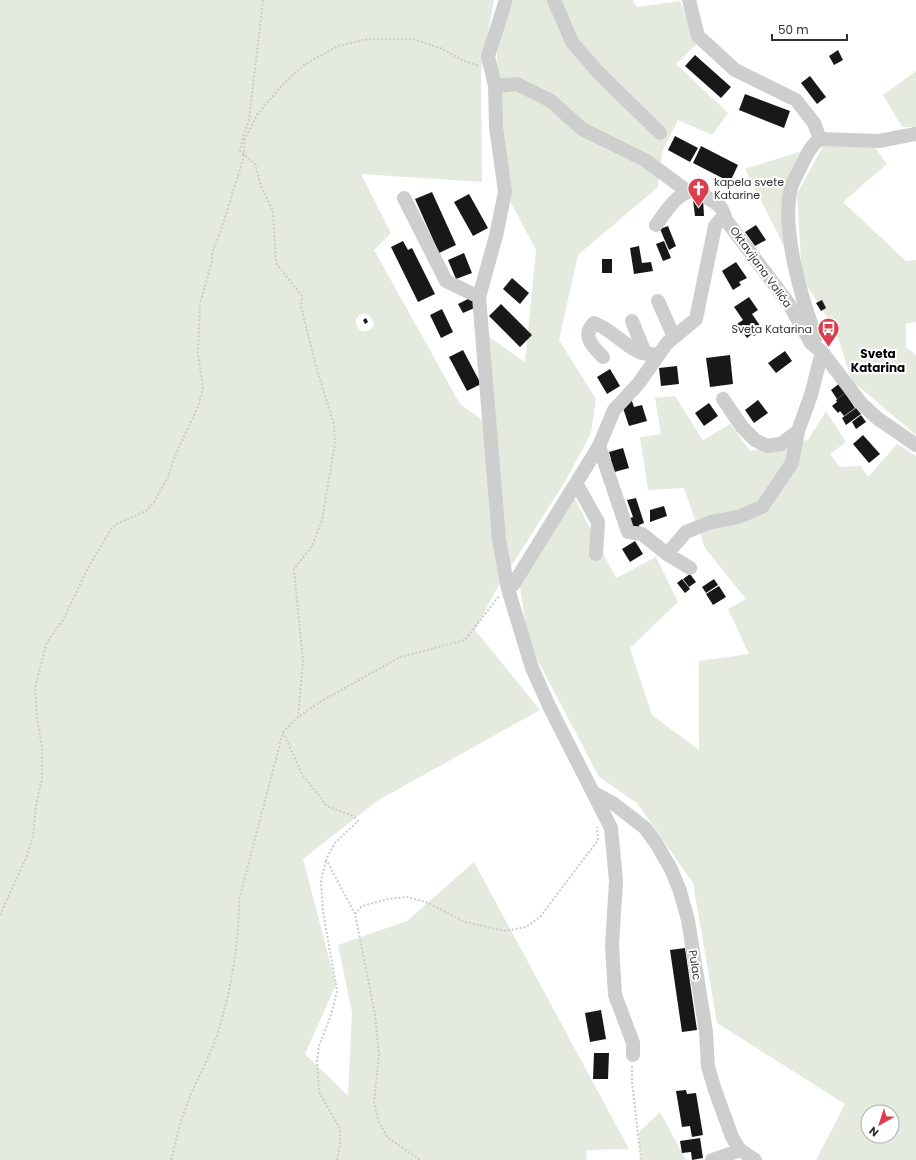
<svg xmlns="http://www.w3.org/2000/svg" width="916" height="1160" viewBox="0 0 916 1160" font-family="Poppins,sans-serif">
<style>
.green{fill:#e4eadd;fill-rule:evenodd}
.building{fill:#181818}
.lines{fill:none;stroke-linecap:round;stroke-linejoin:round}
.path{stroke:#cbcbcb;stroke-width:2;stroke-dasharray:2 2;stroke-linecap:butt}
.minor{stroke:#cecece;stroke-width:14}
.labels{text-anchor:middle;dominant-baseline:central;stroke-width:4;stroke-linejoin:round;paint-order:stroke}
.poi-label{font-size:11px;fill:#313131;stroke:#fff;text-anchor:start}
.street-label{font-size:11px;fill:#313131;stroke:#fff}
.neighbourhood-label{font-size:12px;font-weight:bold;fill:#000;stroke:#fff}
</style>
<rect width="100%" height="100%" fill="#fff"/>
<path class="green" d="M0 0H494L481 72 482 182 361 174 391 233 374 250 460 404 486 423 475 327 525 362 536 250 499 180 497 46 514 0H633L637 7 680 1 698 43 676 64 728 113 712 135 678 120 662 152 658 187 578 255 559 340 596 399 591 433 566 480 496 590 475 630 540 710 377 801 303 859 336 985 305 1054 348 1096 352 1012 338 945 407 921 474 862 629 1149 587 1150 586 1160H0ZM365 313 371 317 374 325C368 336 355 332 356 319L359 315Z
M916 71V127H902L883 95Z
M873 145 887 164 843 202 906 261 916 260V322L906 324V347L916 355V435L852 381 836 331 802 278 797 194 823 146Z
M799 152 787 181 792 262 745 169Z
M675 396 703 440 730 424 750 451 808 440 826 411 846 442 830 454 840 467 861 466 868 477 897 444 916 456V1160H816L845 1104 717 1023 693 883 637 803 599 777 528 642 520 586 574 497 616 578 656 557 678 602 630 648 652 715 699 750V661L749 654 728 609 746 599 705 548 684 488 648 490 640 437 661 434 655 398ZM868 1112H892V1136H868Z
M660 1112 686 1160H641L639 1132Z"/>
<path class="building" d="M838 50 843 60 834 65 829 56Z
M695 55 731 87 721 98 685 66Z
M810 76 826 97 817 104 801 83Z
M745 94 790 111 784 128 739 110Z
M675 136 698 148 690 162 668 150Z
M701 146 738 165 730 182 693 163Z
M432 192 456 245 439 253 415 199Z
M469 194 488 228 473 236 454 202Z
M703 199 704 216H695L693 200Z
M756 225 766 240 755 246 745 232Z
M668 226 676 246 669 250 660 229Z
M403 241 408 250 412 248 435 294 418 302 391 247Z
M664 241 671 258 663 261 656 244Z
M639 246 642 263 651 262 653 271 634 274 630 248Z
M464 253 472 273 456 279 448 260Z
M602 259H612V273H602Z
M736 262 747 278 739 282 741 285 733 290 722 271Z
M512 278 529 293 520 304 503 289Z
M474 296 479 306 463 313 458 304Z
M749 297 758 310 752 314 763 330 754 336 752 334 747 338 737 324 743 320 734 307Z
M822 300 826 308 821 311 816 303Z
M501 304 532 335 520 347 489 316Z
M442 309 453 332 441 338 430 315Z
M366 318 368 322 365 324 363 320Z
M463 350 481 384 467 391 449 357Z
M785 351 792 361 776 373 768 363Z
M730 355 733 384 710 387 706 358Z
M677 366 679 384 661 386 659 368Z
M610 369 620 386 607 394 597 377Z
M840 383 846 392 837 399 831 390Z
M845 393 855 408 844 416 840 411 838 413 832 406 837 402 836 400Z
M631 398 634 407 642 405 647 421 629 426 622 405Z
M758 400 768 413 754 423 745 410Z
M709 403 718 416 704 426 695 413Z
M856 408 861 414 846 425 842 418Z
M861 415 866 422 856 429 852 422Z
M863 435 880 454 869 463 853 444Z
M623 448 629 468 611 473 607 460 611 459 609 452Z
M636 498 644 523 639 525 640 530 635 531 625 520 633 517 627 500Z
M664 506 667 516 650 522V510Z
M635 541 643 554 630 562 622 549Z
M690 574 696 582 689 587 683 579Z
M682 579 690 589 685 593 677 583Z
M714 579 718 585 706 593 702 587Z
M719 586 726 597 713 605 706 594Z
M685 948 697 1030 682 1032 670 950Z
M601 1010 606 1039 590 1042 585 1013Z
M594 1053H609L608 1079H593Z
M686 1090 687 1094 696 1093 703 1135 692 1137 690 1126 682 1127 676 1091Z
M700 1138 703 1158 692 1160 691 1152 682 1153 680 1141Z"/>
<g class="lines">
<path class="path" d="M263 0 249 120 244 134 240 151 255 164 261 186 273 211 276 263 302 296 301 307 317 370 334 424 335 443 322 520 312 546 294 569 303 661 298 717
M283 732 302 774 327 806 353 816 358 821 335 843 326 859 355 914 375 1014 379 1055 374 1103 378 1120 387 1137 420 1160
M326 861 321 880 323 912 337 991 331 1015 319 1046 317 1061 319 1092 340 1129V1145L337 1160
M355 914 362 906 388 899 407 897 426 902 465 922 505 931 526 927 540 917 598 840 597 827
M0 915 26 858 33 836 36 805 42 779V747L37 719 35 687 47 642 63 620 88 568 110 531 116 524 146 511 154 502 168 477 176 453 198 407 203 388 198 353 200 304 212 261V253L220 233 243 160 245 139 257 115 284 83 304 65 338 46 368 39H413L440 48 464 61 479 66
M632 1066V1082L641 1160
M171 1160C176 1141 180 1122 187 1104 196 1080 210 1057 218 1032 231 989 239 945 239 900L283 732 298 717 320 702 400 657 465 640 499 596"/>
<path class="minor" d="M506 0 488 56 495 86 517 84 551 101 582 129 645 160 683 188 686 192
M554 0 572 42 597 71 660 133
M689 0 698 36 735 70 796 100 814 123 820 139
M495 86 496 127 505 192 496 236 479 297 499 539 508 589
M404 198 446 281 479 297
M656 225C665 213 680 186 699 192 702 193 706 196 709 199 721 206 722 207 726 220
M658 301 674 337
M632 321 645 353
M816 337C801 298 781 229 791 188 793 181 798 173 801 166 806 156 811 145 820 139L879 141 916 134
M603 357C593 347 581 336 594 323 611 329 622 344 639 352 645 354 652 354 658 355
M723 399 742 427 755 440 767 446 781 444 798 431 811 395 822 352
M599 446 513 585 508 589 532 668 550 708 611 828 616 881 612 945 615 995 633 1043V1055
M576 483 598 522 596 554
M667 554 686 532 711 522 738 517 762 507 792 463 798 431
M690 568 667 554 642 534 628 532 599 446 614 410 639 383 667 343 696 319 715 226 719 221 726 220 789 304 811 343 822 352 861 403 877 418 916 445
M594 793 614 804 645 828 656 843 671 869 680 891 688 920 706 1032 708 1067 715 1090 732 1137 739 1149 755 1160
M712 1160 741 1150"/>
</g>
<defs>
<symbol id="church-pin" viewBox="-11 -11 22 30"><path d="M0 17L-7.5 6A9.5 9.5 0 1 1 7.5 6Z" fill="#dd3e4d" stroke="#fff"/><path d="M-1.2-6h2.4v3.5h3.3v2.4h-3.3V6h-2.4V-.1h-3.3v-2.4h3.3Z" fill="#fff"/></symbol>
<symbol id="bus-pin" viewBox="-11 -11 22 30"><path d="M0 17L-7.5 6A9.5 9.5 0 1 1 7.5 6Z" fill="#dd3e4d" stroke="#fff"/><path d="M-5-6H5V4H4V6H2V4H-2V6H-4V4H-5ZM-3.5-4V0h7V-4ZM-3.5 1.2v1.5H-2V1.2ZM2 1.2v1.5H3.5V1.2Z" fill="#fff"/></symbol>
</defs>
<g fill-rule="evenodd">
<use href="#church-pin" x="686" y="176" width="25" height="34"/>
<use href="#bus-pin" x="816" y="316" width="25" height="34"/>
</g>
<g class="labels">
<g class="poi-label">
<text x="714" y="182">kapela svete<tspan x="714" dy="13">Katarine</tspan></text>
<text x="812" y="329" text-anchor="end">Sveta Katarina</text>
</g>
<g class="street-label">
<text transform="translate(761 267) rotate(54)">Oktavijana Valića</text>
<text transform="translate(695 965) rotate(81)">Pulac</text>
</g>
<g class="neighbourhood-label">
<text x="878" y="353">Sveta<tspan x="878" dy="14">Katarina</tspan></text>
</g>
</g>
<g transform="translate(880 1124) rotate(219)"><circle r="19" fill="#ffffff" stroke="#adadad"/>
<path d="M0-3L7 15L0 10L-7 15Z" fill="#dd3e4d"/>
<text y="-6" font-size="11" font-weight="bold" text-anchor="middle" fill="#313131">N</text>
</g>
<path d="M772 34v6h75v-6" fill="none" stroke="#313131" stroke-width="2"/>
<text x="778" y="34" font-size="12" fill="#313131" stroke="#ffffff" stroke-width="3" paint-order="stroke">50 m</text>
</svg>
